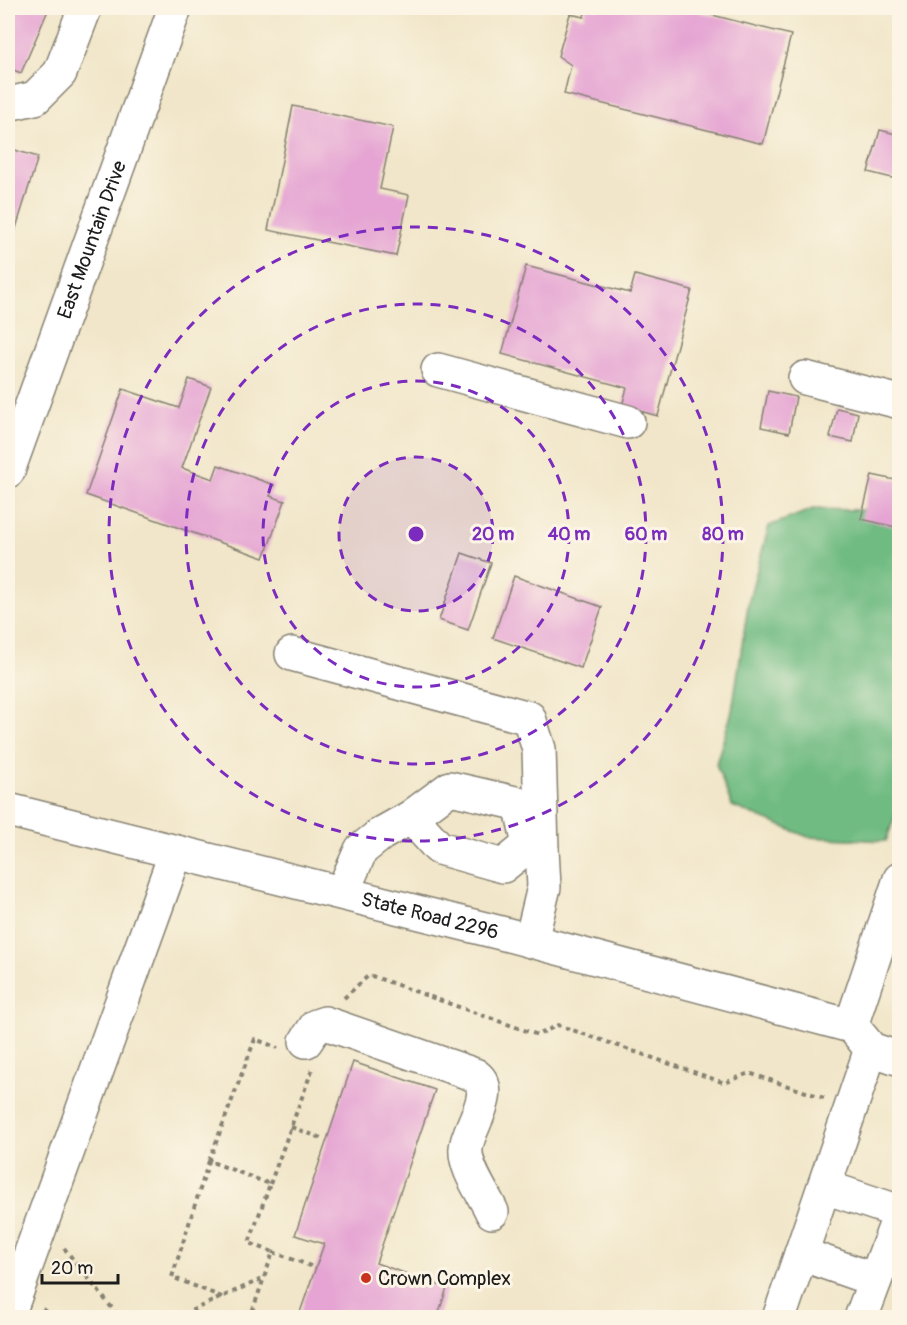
<svg xmlns="http://www.w3.org/2000/svg" width="907" height="1325" viewBox="0 0 907 1325" font-family="Pangolin,sans-serif">
<style>
.forest{fill:#6fbb82;stroke:#466c4f;stroke-width:1.5}
.building{fill:#e5a4d3}
.lines{fill:none;stroke-linecap:round;stroke-linejoin:round}
.minor-casing{stroke:#868172;stroke-width:36}
.path{stroke:#868172;stroke-width:4;stroke-dasharray:4.5 4.5;stroke-linecap:butt}
.minor{stroke:#fff;stroke-width:33}
.ring{fill:none;stroke:#7b2cbf;stroke-width:3;stroke-dasharray:10 8}
.poi-dot{fill:#c8321e;stroke:#fcf5e5;stroke-width:2}
.labels{text-anchor:middle;dominant-baseline:central;stroke-width:6;stroke-linejoin:round;paint-order:stroke}
.street-label{font-size:20px;fill:#1c1c1c;stroke:#fcf5e5}
.poi-label{font-size:20px;fill:#1c1c1c;stroke:#fcf5e5;text-anchor:start}
.centre{fill:#7b2cbf;stroke:#fcf5e5;stroke-width:3}
.ring-label{font-size:18px;text-anchor:middle;font-weight:bold;fill:#7b2cbf;stroke:#fcf5e5;stroke-width:6;stroke-linejoin:round;paint-order:stroke}
</style>
<rect width="100%" height="100%" fill="#fcf5e5"/>
<filter id="ink" filterUnits="userSpaceOnUse"><feTurbulence type="fractalNoise" baseFrequency=".0167" numOctaves="2"/><feDisplacementMap in="SourceGraphic" scale="12" xChannelSelector="R" yChannelSelector="G"/><feConvolveMatrix kernelMatrix="1 2 1 2 8 2 1 2 1" color-interpolation-filters="sRGB"/></filter>
<filter id="wash" filterUnits="userSpaceOnUse"><feTurbulence type="fractalNoise" baseFrequency=".008" numOctaves="4" result="noise"/><feDisplacementMap in="SourceGraphic" scale="24" xChannelSelector="R" yChannelSelector="G"/><feGaussianBlur stdDeviation="1.35" result="paint"/><feColorMatrix in="noise" values="0 0 0 0 0 0 0 0 0 0 0 0 0 0 0 0 0 1.4 0 .05"/><feComposite in="paint" operator="in"/></filter>
<g filter="url(#wash)">
<rect width="100%" height="100%" fill="#f1e6c9"/>
<path class="forest" d="M813 509 899 511 900 802 886 841 808 837 732 806 716 764 732 711 749 599 769 526Z"/>
<g id="blocks">
<path class="building" d="M8 8H49L21 73 8 68Z
M586 8H685L791 35 763 144 564 94 571 65 558 56 570 14 584 17Z
M293 106 393 127 380 189 409 195 396 256 268 230Z
M880 130 900 135V180L868 172Z
M8 148 38 157 8 254Z
M526 266 630 293 635 275 692 290 658 416 622 406 627 388 502 354Z
M189 379 211 387 182 468 213 479 218 465 274 485 270 496 285 501 264 558 86 495 123 389 179 408Z
M768 391 796 397 789 433 761 427Z
M837 408 858 413 853 442 830 437Z
M872 475 900 481V528L861 519Z
M462 553 491 563 468 630 439 620Z
M514 576 602 607 581 668 493 638Z
M353 1062 435 1090 376 1263 447 1288 437 1318H298L324 1244 295 1235Z"/>
</g>
</g>
<g filter="url(#ink)">
<use href="#blocks" fill-opacity="0" stroke="#868172" stroke-width="1.5"/>
<g class="lines">
<defs>
<g id="minor">
<path d="M8 104 35 98 60 73 85 8"/>
<path d="M438 370 628 422"/>
<path d="M805 378 900 402"/>
<path id="s1" d="M8 471 175 8"/>
<path d="M292 654 529 718 539 749 542 849"/>
<path id="s2" d="M8 810 501 933 851 1026"/>
<path d="M411 817 439 848 503 866 529 845"/>
<path d="M529 845 542 849 544 887 531 941"/>
<path d="M342 893 361 850 381 834 411 817 450 788 520 804 529 845"/>
<path d="M851 1026 900 879"/>
<path d="M857 1032 871 1049 900 1059"/>
<path d="M306 1041 316 1026 325 1023 475 1075C498 1092 468 1126 466 1148 464 1168 484 1194 492 1212"/>
<path d="M825 1187 900 1212"/>
<path d="M801 1254 875 1280"/>
<path d="M8 1316 176 852"/>
<path d="M779 1318 871 1049"/>
<path d="M861 1318 900 1214"/>
</g>
</defs>
<use href="#minor" class="minor-casing"/>
<path class="path" d="M344 998 369 975 538 1035 558 1025 725 1083 749 1073 824 1098
M291 1127 324 1139
M209 1161 255 1039 278 1048
M270 1184 312 1070
M64 1248 120 1318
M273 1252 316 1268
M222 1297 172 1277 209 1161 270 1184 249 1243 273 1252 250 1318
M42 1309 52 1316 66 1318
M175 1318 264 1278"/>
<use href="#minor" class="minor"/>
</g>
</g>
<circle cx="416" cy="534" r="77" fill="#7b2cbf" fill-opacity=".12"/>
<g class="ring">
<circle cx="416" cy="534" r="77"/>
<circle cx="416" cy="534" r="153"/>
<circle cx="416" cy="534" r="230"/>
<circle cx="416" cy="534" r="307"/>
</g>
<circle class="poi-dot" cx="366" cy="1278" r="6"/>
<g class="labels">
<g class="street-label">
<text stroke="none"><textPath href="#s1" startOffset="246">East Mountain Drive</textPath></text>
<text stroke="none"><textPath href="#s2" startOffset="435">State Road 2296</textPath></text>
</g>
<g class="poi-label">
<text x="378" y="1278">Crown Complex</text>
</g>
</g>
<circle cx="416" cy="534" r="9" class="centre"/>
<g class="ring-label">
<text x="493" y="540">20 m</text>
<text x="569" y="540">40 m</text>
<text x="646" y="540">60 m</text>
<text x="723" y="540">80 m</text>
</g>
<rect width="907" height="1325" fill="none" stroke="#fcf5e5" stroke-width="30"/>
<path d="M42 1274v9h76v-9" fill="none" stroke="#1c1c1c" stroke-width="3"/>
<text x="51" y="1274" font-size="18" fill="#1c1c1c" stroke="#fcf5e5" stroke-width="4.5" paint-order="stroke">20 m</text>
</svg>
